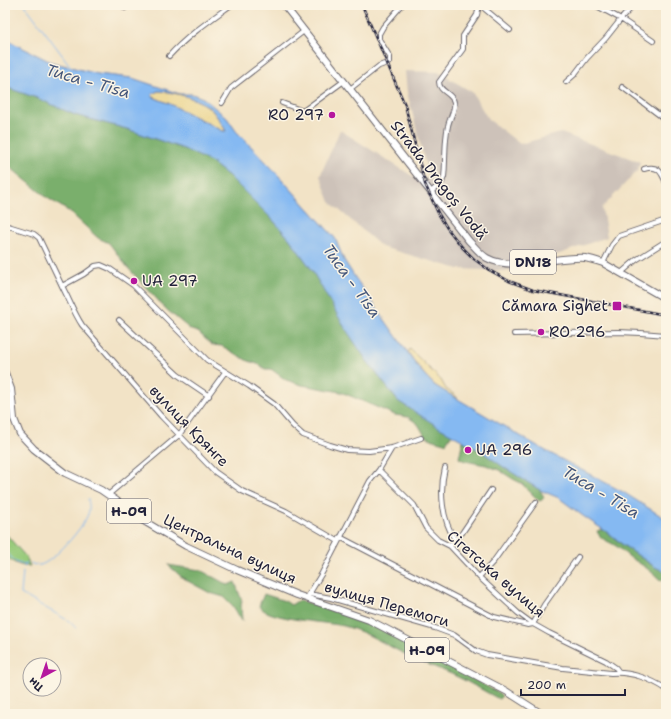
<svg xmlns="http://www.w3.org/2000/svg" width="671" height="719" viewBox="0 0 671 719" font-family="'Shantell Sans',sans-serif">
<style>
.industrial{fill:#cdc2b9}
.green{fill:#99cb7c;stroke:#5e765c}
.forest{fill:#7aaf6c;stroke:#4e6854}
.sand{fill:#eeda9e;stroke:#887e6c}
.water{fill:#85b9f2;stroke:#546e96;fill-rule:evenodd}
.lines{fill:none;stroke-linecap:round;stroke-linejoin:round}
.stream{stroke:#85b9f2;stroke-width:1}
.minor-casing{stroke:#6b666c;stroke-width:6}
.primary-casing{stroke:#6b666c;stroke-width:8}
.minor{stroke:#fff;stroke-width:4}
.primary{stroke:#fff;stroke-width:6}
.rail-casing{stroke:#22223b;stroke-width:2.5}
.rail{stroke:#fcf5e5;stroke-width:1;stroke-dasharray:3;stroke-linecap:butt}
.poi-dot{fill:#b5179e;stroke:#fcf5e5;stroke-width:1.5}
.labels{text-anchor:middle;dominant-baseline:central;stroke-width:3;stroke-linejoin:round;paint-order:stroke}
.shield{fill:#fcf5e5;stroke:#63616e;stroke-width:1}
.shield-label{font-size:14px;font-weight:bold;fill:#22223b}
.poi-label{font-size:15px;fill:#22223b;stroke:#fcf5e5;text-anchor:start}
.street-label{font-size:15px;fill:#22223b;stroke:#fcf5e5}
.water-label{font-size:16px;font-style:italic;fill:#45577b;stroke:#fcf5e5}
</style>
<rect width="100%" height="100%" fill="#fcf5e5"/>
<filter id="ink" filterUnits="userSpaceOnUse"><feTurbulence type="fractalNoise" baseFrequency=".025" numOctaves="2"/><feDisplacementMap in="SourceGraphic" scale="8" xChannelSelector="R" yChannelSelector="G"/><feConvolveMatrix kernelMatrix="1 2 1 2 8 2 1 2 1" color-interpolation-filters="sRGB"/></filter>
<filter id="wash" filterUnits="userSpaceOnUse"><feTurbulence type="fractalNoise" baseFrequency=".012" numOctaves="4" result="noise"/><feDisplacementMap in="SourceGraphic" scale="16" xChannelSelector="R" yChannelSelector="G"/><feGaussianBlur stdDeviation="0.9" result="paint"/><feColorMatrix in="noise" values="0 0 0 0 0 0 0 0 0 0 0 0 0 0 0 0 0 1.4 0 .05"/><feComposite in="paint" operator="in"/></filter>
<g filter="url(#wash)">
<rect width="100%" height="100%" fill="#f2e3c6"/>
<path class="industrial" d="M405 71 438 72 472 92 488 119 520 144 561 133 640 162 637 171 602 208 607 237 511 271 459 269 382 247 330 202 320 176 340 130 417 179 429 178 407 92Z"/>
<path class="green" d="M5 533 26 557 30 566C21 567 9 562 5 553 3 548 5 538 5 533Z"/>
<path class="forest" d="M5 87 37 98 75 115 127 129 184 149 211 162 229 176 271 218 289 238 310 267 367 361 398 401 452 434 446 443 436 441 425 436 418 424 408 417 395 415 341 392 302 385 286 380 271 369H265L260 365 246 360 222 346 212 345 198 332 191 330 167 310 128 268 109 243 98 238 70 212 46 197 5 163Z
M463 440 540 490 544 497 542 500 539 501 521 483 513 479 499 470 486 465 465 461 459 458Z
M600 530H604L623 545 655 567 666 572V577L664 579 660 580C652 571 641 564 631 558 625 554 621 549 616 546 609 541 600 540 597 531Z
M168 565 200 570 228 585 235 582 242 601 241 606 242 621 233 606 224 597 210 593 184 579Z
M264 594 285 601 291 605 299 600 333 610 373 625 499 693 502 696 499 699C487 693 476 686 464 680 447 671 428 665 411 657 389 647 368 632 344 626 327 622 268 620 259 606Z"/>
<path class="sand" d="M158 91C171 91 202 99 212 110 217 116 222 124 226 131H223L170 104 153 97 152 94Z
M410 349 441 380 446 389 455 395 458 399C434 389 423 374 408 352Z"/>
<path class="water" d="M5 39 51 62 98 74 132 78 180 94H192L203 98 208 102 227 118 236 131 269 165 335 238 344 260 356 279 420 370 434 385 546 451 623 492 666 519V572L655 567 623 545 614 537 583 516 559 498 540 490 505 468 478 449 440 428 398 401 367 361 345 328 310 267 289 238 271 218 229 176 211 162 184 149 127 129 75 115 37 98 5 87ZM158 91C172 91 202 99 212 110 217 116 222 124 226 131H223L170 104 153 97 152 94Z"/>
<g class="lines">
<path class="stream" d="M25 5 71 67
M5 551 17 563 26 565
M31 563C34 565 36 566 40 565 52 563 84 527 88 514 90 509 89 504 88 499
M24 567 27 563
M23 572 21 594 69 621 76 628"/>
</g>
</g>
<g filter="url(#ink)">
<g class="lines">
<defs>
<path id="minor" d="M480 5 510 30
M595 5 621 19 634 5
M125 8 129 5
M169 56C187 36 209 21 231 5
M566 82 574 75 587 58 606 38 621 19 653 41
M622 87 666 120
M350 89 379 66 390 62V57L379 39V34L383 27 402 5
M222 103 231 88 304 31
M282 103 303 111 344 81
M644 169C658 165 661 171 666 183
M431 192 442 182 444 177C446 160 444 142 448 126 449 119 456 109 454 102 452 93 439 92 439 82L463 49V36L477 15 479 5
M5 225 34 234 39 238 62 286 84 274 95 266 101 265 110 269 133 285 207 360 249 386 274 404 293 426 303 435 330 445 347 450 369 451 392 448 421 438
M603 263 612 245 619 236 666 220
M621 273 636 260 666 241
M62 286C69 299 74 313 82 325L161 416 215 472 242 491 286 511 338 541
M119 320 178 375 209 396
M514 334 618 332 641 333 666 335
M445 468C439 492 442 519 455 540
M379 470 414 505 426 528 438 540 450 546 479 577 518 613 533 624 549 633 606 661 616 668 619 672
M108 495 179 435 225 372
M340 537 486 613 494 617 528 625 533 624 544 605 578 557
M450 546 462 533 491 490
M479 577 493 562 536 502
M309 594 331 598 435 628 454 635 476 651 487 655 563 668 611 673C630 671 651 679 666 689
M308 596 322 573 370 481 379 470 392 448"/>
<path id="primary" d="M284 5 469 241C475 247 480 254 487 258 512 272 558 256 585 258 591 259 597 261 603 263L666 299
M5 373 11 389 14 419 20 434 34 449 65 473 101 490 117 501 137 517 186 546 237 570 297 595 369 620 506 691 542 714"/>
</defs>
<use href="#minor" class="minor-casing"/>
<use href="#primary" class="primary-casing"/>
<use href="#minor" class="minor"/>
<use href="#primary" class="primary"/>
<defs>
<path id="rail" d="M362 5 405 105 425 184 438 213 447 228 462 247 474 259 489 270 509 281 533 290 666 315"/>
</defs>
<use href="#rail" class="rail-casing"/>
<use href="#rail" class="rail"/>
</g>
</g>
<g class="poi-dot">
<circle cx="332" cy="115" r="4"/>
<circle cx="134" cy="281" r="4"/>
<rect x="612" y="301" width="10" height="10" rx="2"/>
<circle cx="541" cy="332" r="4"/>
<circle cx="468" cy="450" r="4"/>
</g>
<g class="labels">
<g class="shield">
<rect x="510" y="250" width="46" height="24" rx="3"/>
<rect x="107" y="499" width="44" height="24" rx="3"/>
<rect x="405" y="638" width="44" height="24" rx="3"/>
</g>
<g class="shield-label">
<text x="533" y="262">DN18</text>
<text x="129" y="511">Н-09</text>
<text x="427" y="650">Н-09</text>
</g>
<g class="poi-label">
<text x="324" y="115" text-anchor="end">RO 297</text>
<text x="142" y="281">UA 297</text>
<text x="608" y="306" text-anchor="end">Cămara Sighet</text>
<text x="549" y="332">RO 296</text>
<text x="476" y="450">UA 296</text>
</g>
<g class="street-label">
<text transform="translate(439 180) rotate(52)">Strada Dragoș Vodă</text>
<text transform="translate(189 426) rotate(46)">вулиця Крянге</text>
<text transform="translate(230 549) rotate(25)">Центральна вулиця</text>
<text transform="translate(496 574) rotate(41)">Сігетська вулиця</text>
<text transform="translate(387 604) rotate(16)">вулиця Перемоги</text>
</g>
<g class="water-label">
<text transform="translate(88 81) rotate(16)">Тиса - Tisa</text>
<text transform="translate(352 281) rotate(54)">Тиса - Tisa</text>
<text transform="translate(601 492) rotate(31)">Тиса - Tisa</text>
</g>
</g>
<rect width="671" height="719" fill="none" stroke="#fcf5e5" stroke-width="20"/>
<g transform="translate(42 677) rotate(220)"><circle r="19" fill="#fcf5e5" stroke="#a5a1a1"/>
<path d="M0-3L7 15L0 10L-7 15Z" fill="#b5179e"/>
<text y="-6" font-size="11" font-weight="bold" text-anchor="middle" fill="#22223b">Пн</text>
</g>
<path d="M521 689v6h104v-6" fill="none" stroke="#22223b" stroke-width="2"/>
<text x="527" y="689" font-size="12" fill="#22223b" stroke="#fcf5e5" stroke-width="3" paint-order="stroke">200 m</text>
</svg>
